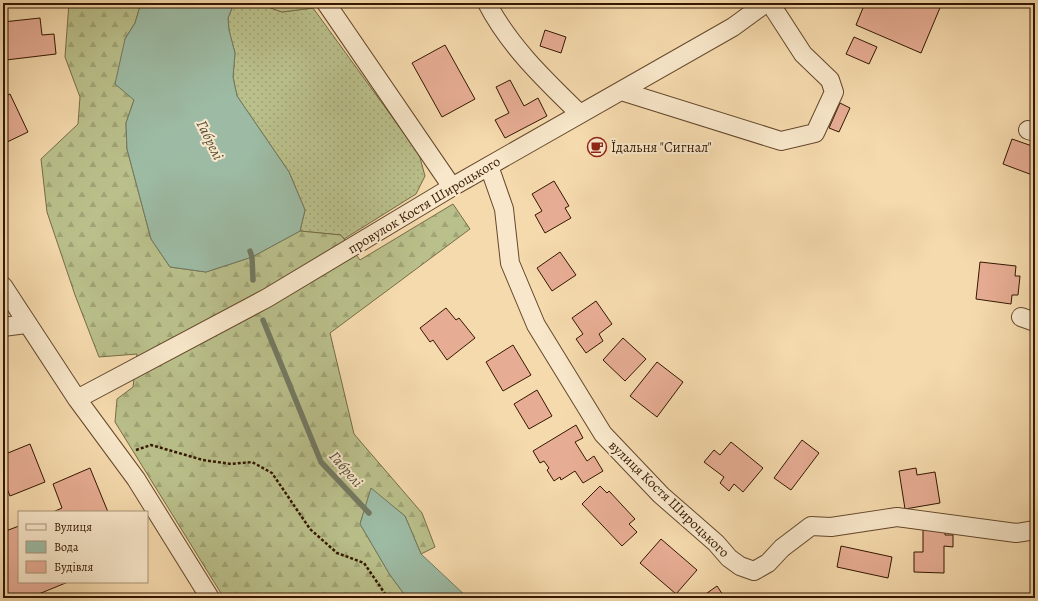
<svg xmlns="http://www.w3.org/2000/svg" width="1038" height="601" viewBox="0 0 1038 601" font-family="Alegreya,serif">
<style>
.grass{fill:url(#grass-dots);stroke:#776c46}
.forest{fill:url(#forest-firs);stroke:#776c46}
.water{fill:#9dbba4;stroke:#737962}
.lines{fill:none;stroke-linecap:round;stroke-linejoin:round}
.stream{stroke:#737962;stroke-width:5.5}
.building{fill:#e7ad94;stroke:#341700}
.minor-casing{stroke:#64482b;stroke-width:20}
.path{stroke:#341700;stroke-width:2.5;stroke-dasharray:3 2;stroke-linecap:butt}
.minor{stroke:#f8e7ca;stroke-width:18}
.labels{text-anchor:middle;dominant-baseline:central;stroke-width:4;stroke-linejoin:round;paint-order:stroke}
.poi-label{font-size:14px;fill:#341700;stroke:#f8e7ca;text-anchor:start}
.street-label{font-size:14px;fill:#341700;stroke:#f8e7ca}
.water-label{font-size:15px;font-style:italic;fill:#595039;stroke:#f8e7ca}
</style>
<defs>
<pattern id="grass-dots" width="8" height="8" patternUnits="userSpaceOnUse"><rect width="8" height="8" fill="#bac08b"/><path d="M2 2h.1M6 6h.1" fill="none" stroke="#a0a476" stroke-width="1.8" stroke-linecap="round"/></pattern>
<pattern id="forest-firs" width="22" height="20" patternUnits="userSpaceOnUse"><rect width="22" height="20" fill="#bac08b"/><path d="M5 1l3.5 6h-7zM16 11l3.5 6h-7z" fill="#a0a476"/></pattern>
</defs>
<rect width="100%" height="100%" fill="#f5daad"/>
<filter id="stains"><feTurbulence type="fractalNoise" baseFrequency=".005" numOctaves="4"/><feColorMatrix values="0 0 0 0 .2 0 0 0 0 .09 0 0 0 0 .02 0 0 0 .5 -.17"/></filter>
<radialGradient id="worn" r=".72"><stop offset=".6" stop-color="#630" stop-opacity="0"/><stop offset="1" stop-color="#630" stop-opacity=".3"/></radialGradient>
<path class="grass" d="M234 3H257L282 12 313 8 419 154 425 176 416 194 344 239 341 235 300 231 305 210 289 172 237 96 233 77 235 53 229 31 228 18Z"/>
<path class="forest" d="M69 3H141L135 23 125 39 134 100 126 123 127 149 151 239 170 267 206 272 252 257 300 231 341 235 360 260 453 204 470 229 330 333 354 434 422 513 435 547 421 554 405 516 371 489 360 524 390 575 407 598H224L115 422 117 399 133 387 137 354 99 357 75 295 47 212 41 159 78 124 80 97 65 57Z
M257 3H309L313 8 282 12Z"/>
<path class="water" d="M141 3H234L228 18 229 30 235 53 233 77 237 96 289 172 305 210 300 231 252 257 206 272 170 267 151 239 127 149 126 123 134 100 115 84 125 39 135 23Z
M371 488 405 516 421 554 468 598H407L390 575 360 524Z"/>
<g class="lines">
<path class="stream" d="M250 251 252 257 253 280
M263 320 321 462 369 513"/>
</g>
<path class="building" d="M865 3H942L921 53 856 25Z
M40 18 42 35 54 34 56 54 6 60 3 22Z
M545 30 566 37 561 53 540 46Z
M854 37 877 47 869 64 846 54Z
M445 45 475 99 442 117 412 63Z
M510 80 524 106 538 98 547 116 505 138 495 120 509 113 496 87Z
M10 94 28 132 3 144V97Z
M840 103 850 108 839 132 829 128Z
M1012 139 1035 147V176L1003 164Z
M554 181 569 206 565 208 571 218 545 233 535 215 542 211 532 194Z
M560 252 576 275 552 291 537 268Z
M980 262 1016 266 1015 276H1020L1018 295H1012L1011 304 976 299Z
M596 301 612 324 599 334 603 341 586 353 576 339 583 334 572 318Z
M446 308 456 320 459 318 475 338 447 360 433 340 430 342 420 328Z
M623 338 646 359 625 381 603 360Z
M513 345 531 375 503 391 486 362Z
M657 362 683 382 657 417 630 396Z
M537 390 552 416 529 429 514 404Z
M1032 393 1035 394V416H1031Z
M576 425 583 438 575 442 587 461 594 456 603 471 583 483 575 471 561 480 560 477 554 481 547 470 549 468 544 461 540 463 533 451Z
M802 440 819 453 791 490 774 478Z
M731 442 763 468 743 492 734 484 729 491 720 483 724 477 704 462 714 450 720 455Z
M30 444 45 482 10 496 3 479V455Z
M90 468 108 512H53L62 508 53 484Z
M916 468 917 475 935 472 940 503 905 509 899 471Z
M600 486 607 493 609 491 635 519 629 524 637 532 622 546 582 504Z
M19 526V582H68L29 598H9L3 582V532Z
M923 527H945V535H953V547L944 546V573L914 572V552H923Z
M661 539 697 570 676 594 640 563Z
M841 546 892 557 888 578 837 567Z
M3 582 9 598H3Z
M717 586 725 598H700Z"/>
<g class="lines">
<defs>
<path id="minor" d="M326 3 452 187
M487 3C509 46 546 81 580 114
M621 91 781 141 815 133 834 92 830 80 803 54 770 3
M1028 130 1035 132
M489 166 504 209 510 263 536 325 603 434 661 495 716 543 729 558 740 566 754 571 768 563 782 548 811 526 831 527 897 517 1016 533 1035 530
M3 286 77 399 136 479 210 598
M1021 317 1035 322
M3 327 26 324
M77 399 267 298 452 187 733 27 766 3"/>
</defs>
<use href="#minor" class="minor-casing"/>
<path class="path" d="M136 450 151 445 203 460 231 464 252 462 272 473 310 529 337 553 364 563 388 598"/>
<use href="#minor" class="minor"/>
</g>
<defs>
<symbol id="cafe-ring" viewBox="-11 -11 22 22"><circle r="9.5" fill="#f8e7ca" stroke="#8f2418" stroke-width="1.5"/><path d="M-5.5-4.5H6V0H3Q3 3.5 0 3.5H-2.5Q-5.5 3.5-5.5 0ZM3-3.2v2h1.7v-2ZM-6 4.5H4V6H-6Z" fill="#8f2418"/></symbol>
</defs>
<g fill-rule="evenodd">
<use href="#cafe-ring" x="586" y="136" width="22" height="22"/>
</g>
<g class="labels">
<g class="poi-label">
<text x="611" y="147">Їдальня "Сигнал"</text>
</g>
<g class="street-label">
<text transform="translate(424 205) rotate(-31)">провулок Костя Широцького</text>
<text transform="translate(669 499) rotate(44)">вулиця Костя Широцького</text>
</g>
<g class="water-label">
<text transform="translate(210 140) rotate(64)">Габрелі</text>
<text transform="translate(346 469) rotate(49)">Габрелі</text>
</g>
</g>
<rect width="1038" height="601" fill="none" stroke="#f5daad" stroke-width="16"/>
<rect x="4" y="4" width="1030" height="593" fill="none" stroke="#341700" stroke-width="2"/>
<rect x="8" y="8" width="1022" height="585" fill="none" stroke="#341700"/>
<rect x="18" y="511" width="130" height="72" fill="#f8e7ca" stroke="#aa9479"/>
<rect x="26" y="524" width="20" height="6" fill="#f8e7ca" stroke="#aa9479"/>
<text x="54" y="531" font-size="12" fill="#341700">Вулиця</text>
<rect x="26" y="541" width="20" height="12" fill="#9dbba4" stroke="#aa9479"/>
<text x="54" y="551" font-size="12" fill="#341700">Вода</text>
<rect x="26" y="561" width="20" height="12" fill="#e7ad94" stroke="#aa9479"/>
<text x="54" y="571" font-size="12" fill="#341700">Будівля</text>
<rect width="100%" height="100%" filter="url(#stains)"/>
<rect width="100%" height="100%" fill="url(#worn)"/>
</svg>
